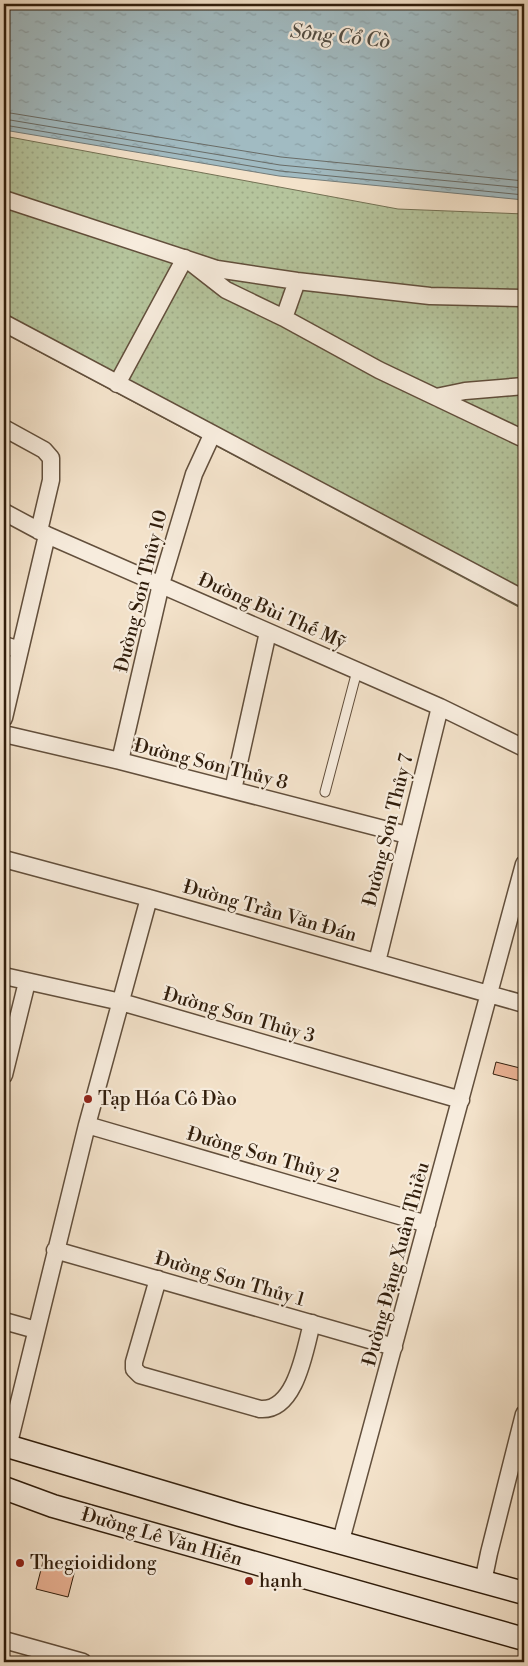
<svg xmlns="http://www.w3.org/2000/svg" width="528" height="1666" viewBox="0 0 528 1666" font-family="'Libre Bodoni',serif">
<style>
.green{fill:url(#green-dots);stroke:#737154}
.water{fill:url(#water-ripples);stroke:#747c79}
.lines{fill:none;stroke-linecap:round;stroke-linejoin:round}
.shore{stroke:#696c67;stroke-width:1}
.building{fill:#eab294;stroke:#311e0c}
.lane-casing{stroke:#624f3c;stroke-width:11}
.street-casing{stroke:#624f3c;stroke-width:19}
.secondary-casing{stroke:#311e0c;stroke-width:25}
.lane{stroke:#f7ecdd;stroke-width:9}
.street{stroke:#f7ecdd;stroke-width:16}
.secondary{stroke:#f7ecdd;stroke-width:22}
.poi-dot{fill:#8f2418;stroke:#f7ecdd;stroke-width:2}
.labels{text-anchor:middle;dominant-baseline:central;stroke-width:4.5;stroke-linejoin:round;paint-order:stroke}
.street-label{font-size:19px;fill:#311e0c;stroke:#f7ecdd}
.poi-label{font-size:19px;fill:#311e0c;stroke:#f7ecdd;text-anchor:start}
.water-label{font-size:20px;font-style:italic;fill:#534d43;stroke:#f7ecdd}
</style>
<defs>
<pattern id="green-dots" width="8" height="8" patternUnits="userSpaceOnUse" patternTransform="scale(1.25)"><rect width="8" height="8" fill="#b5c49c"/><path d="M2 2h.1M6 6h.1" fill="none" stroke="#9ca885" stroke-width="1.8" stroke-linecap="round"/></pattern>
<pattern id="water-ripples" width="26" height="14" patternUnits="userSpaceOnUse" patternTransform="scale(1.25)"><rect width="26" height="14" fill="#a1bbc2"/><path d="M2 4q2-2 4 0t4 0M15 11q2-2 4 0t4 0" fill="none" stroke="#8ba0a6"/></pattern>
</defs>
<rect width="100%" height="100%" fill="#f3e2ca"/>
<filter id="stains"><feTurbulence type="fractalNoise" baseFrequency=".004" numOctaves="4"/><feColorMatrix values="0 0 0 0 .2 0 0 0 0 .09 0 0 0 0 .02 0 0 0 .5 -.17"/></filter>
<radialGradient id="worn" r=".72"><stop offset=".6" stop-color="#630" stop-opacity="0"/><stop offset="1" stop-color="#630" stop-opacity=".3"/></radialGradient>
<path class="green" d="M4 136 398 209 524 214V610L4 333Z"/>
<path class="water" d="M4 4H524V200L279 176 4 130Z"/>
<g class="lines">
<path class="shore" d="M4 112 281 157 524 181
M4 119 280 165 524 188
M4 125 280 171 524 195"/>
</g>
<path class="building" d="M496 1062 524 1069V1082L493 1074Z
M44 1558 76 1566 68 1597 36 1589Z"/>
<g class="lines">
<defs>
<path id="lane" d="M325 792 357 671"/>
<path id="street" d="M4 199 217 269 297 281 430 296 524 298
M284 318 379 370 524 439
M4 323 524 599
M117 384 185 258 226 290 284 318 297 281
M436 397 465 391 524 386
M4 428 44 450 51 458V480L39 531
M4 512 47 535 440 707 524 748
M4 645 20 650
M4 718 47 535
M4 734 120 761 407 835
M120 761 161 584 194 474 212 435
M233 790 268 632
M4 859 149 898 524 1004
M377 962 440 707
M4 976 121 1002 461 1100
M4 1075 27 982
M87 1125 427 1224
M55 1250 394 1347
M158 1279 134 1362V1369L140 1375 260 1409C296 1412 305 1349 312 1323
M4 1321 36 1330
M8 1447 87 1125 149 898
M340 1544 524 864
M483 1582 489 1553 524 1414
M4 1640 83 1662"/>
<path id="secondary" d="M4 1445 240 1515 524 1593
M4 1488 53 1506 524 1639"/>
</defs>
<use href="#lane" class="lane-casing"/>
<use href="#street" class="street-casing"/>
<use href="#secondary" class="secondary-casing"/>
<use href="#lane" class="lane"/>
<use href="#street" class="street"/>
<use href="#secondary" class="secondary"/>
</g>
<g class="poi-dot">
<circle cx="88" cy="1099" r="5"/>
<circle cx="20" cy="1563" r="5"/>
<circle cx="249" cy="1581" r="5"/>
</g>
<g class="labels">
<g class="street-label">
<text transform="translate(141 591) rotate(-76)">Đường Sơn Thủy 10</text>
<text transform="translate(272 611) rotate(24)">Đường Bùi Thế Mỹ</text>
<text transform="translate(211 764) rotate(14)">Đường Sơn Thủy 8</text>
<text transform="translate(388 830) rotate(-76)">Đường Sơn Thủy 7</text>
<text transform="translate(270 911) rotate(16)">Đường Trần Văn Đán</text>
<text transform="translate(239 1015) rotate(16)">Đường Sơn Thủy 3</text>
<text transform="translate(263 1155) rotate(16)">Đường Sơn Thủy 2</text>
<text transform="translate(396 1264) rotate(-75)">Đường Đặng Xuân Thiều</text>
<text transform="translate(230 1279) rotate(16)">Đường Sơn Thủy 1</text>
<text transform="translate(162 1537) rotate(16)">Đường Lê Văn Hiến</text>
</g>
<g class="poi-label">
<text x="98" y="1099">Tạp Hóa Cô Đào</text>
<text x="30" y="1563">Thegioididong</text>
<text x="259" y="1581">hạnh</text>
</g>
<g class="water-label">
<text transform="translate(340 37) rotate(6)">Sông Cổ Cò</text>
</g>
</g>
<rect width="528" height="1666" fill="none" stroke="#f3e2ca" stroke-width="20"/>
<rect x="5" y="5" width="518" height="1656" fill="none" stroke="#311e0c" stroke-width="2.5"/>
<rect x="10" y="10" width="508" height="1646" fill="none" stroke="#311e0c"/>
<rect width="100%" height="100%" filter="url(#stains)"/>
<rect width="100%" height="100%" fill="url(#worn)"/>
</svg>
